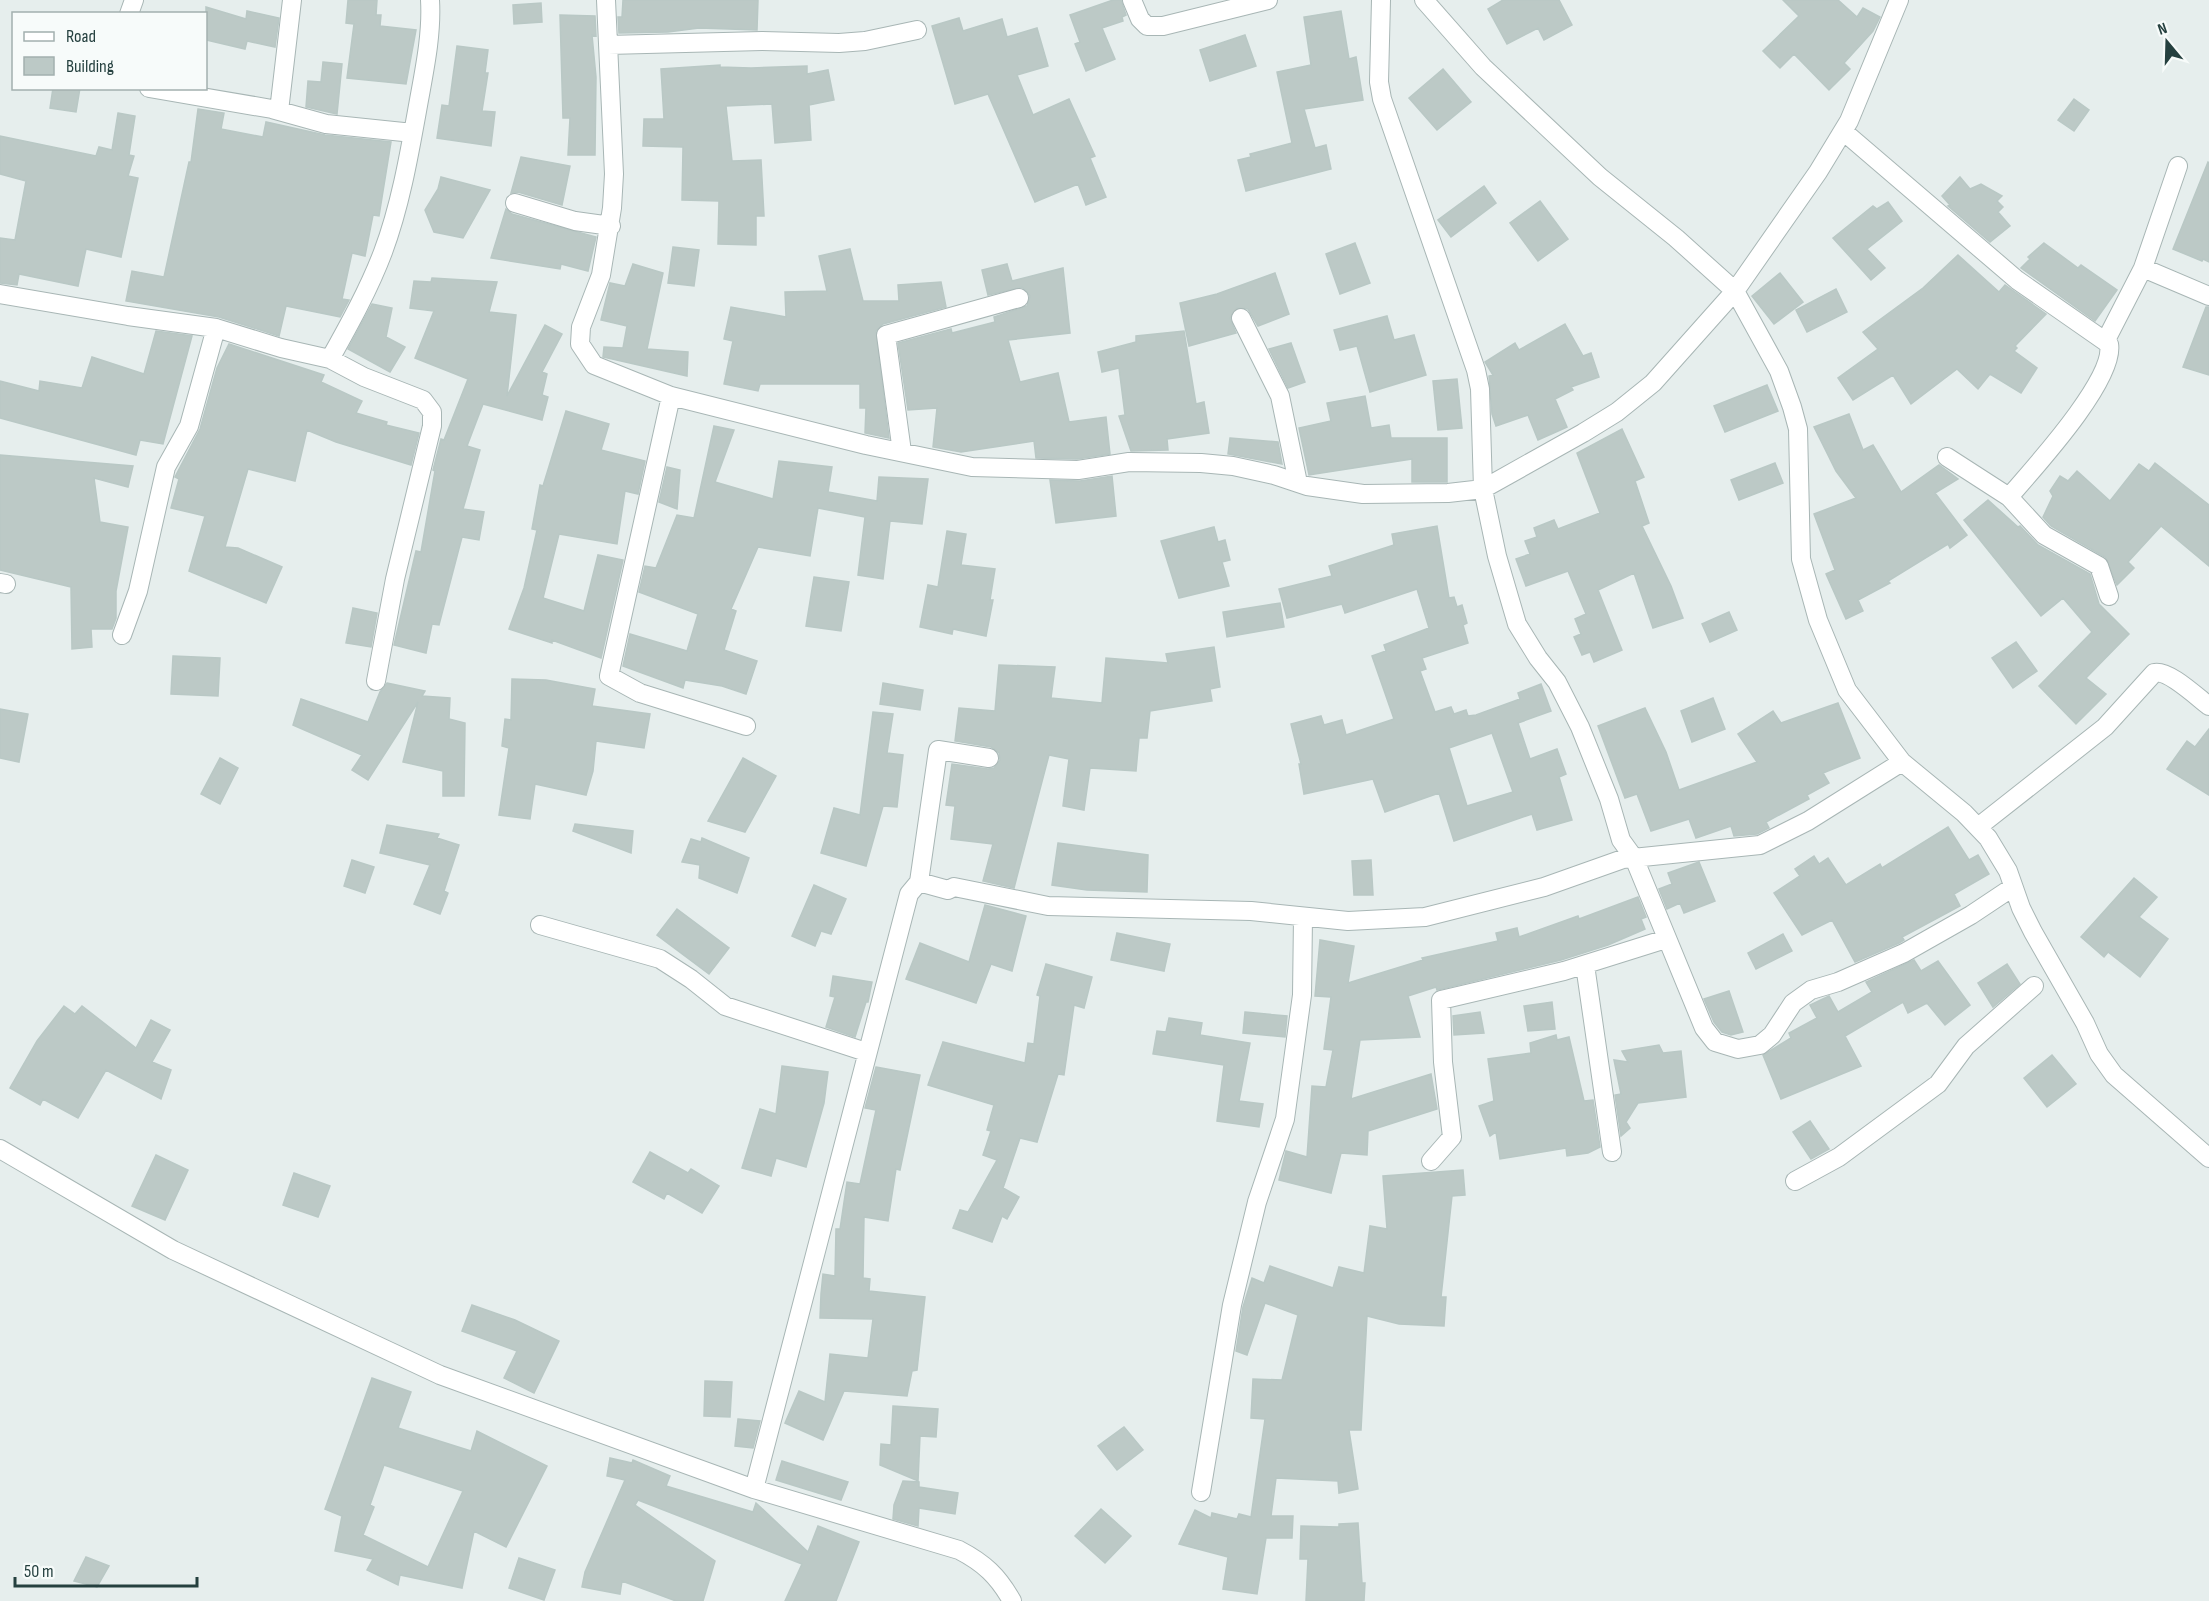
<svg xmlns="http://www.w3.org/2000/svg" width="2209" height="1601" viewBox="0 0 2209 1601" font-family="'Sofia Sans Condensed',sans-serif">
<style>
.building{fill:#bcc9c6;stroke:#b9c8c5;stroke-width:1.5;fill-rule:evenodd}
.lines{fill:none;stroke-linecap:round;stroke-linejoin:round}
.minor-casing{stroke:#a8b6b5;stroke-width:20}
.minor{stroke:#fff;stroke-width:18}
</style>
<rect width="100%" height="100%" fill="#e6eeed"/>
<path class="building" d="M348 0H377L376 15H381L380 26 416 30 406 84 347 78 354 24 346 23Z
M623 0H758L757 30 699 28 668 32 619 33 618 17H622Z
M1113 0H1121L1126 15 1122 17 1123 21 1102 28 1115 59 1086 71 1075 44 1080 42 1070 15Z
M1503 0H1559L1572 25 1544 40 1538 28 1507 44 1488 9Z
M1783 0H1838L1857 17 1863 8 1880 17 1873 31 1844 63 1850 69 1829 90 1794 54 1780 68 1763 51 1799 16Z
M541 3 542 22 514 24 513 5Z
M206 7 246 19 247 11 279 18 275 47 247 41 245 49 206 40Z
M1341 11 1349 59 1356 57 1363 100 1304 109 1315 148 1326 145 1331 169 1246 191 1238 160 1251 157 1250 154 1292 143 1277 72 1311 65 1304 17Z
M560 15 595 16 596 36 592 35 596 77 595 155H568L570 118H563Z
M959 18 963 31 1002 19 1007 37 1037 28 1048 66 1017 75 1033 115 1069 99 1095 156 1090 158 1106 197 1086 205 1078 184 1035 202 988 94 955 104 932 26Z
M1245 35 1256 66 1210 81 1200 50Z
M457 46 488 50 485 73H488L482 111 495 112 491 146 437 138 442 105 449 106Z
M323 62 342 64 337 114 306 107 308 81 321 82Z
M720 65V67L751 68 807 66V74L828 70 834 100 809 105 811 140 775 143 772 104 726 106 732 161 761 160 764 216H756V245L718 244 719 201 682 200 683 147 643 146 644 119H664L661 69Z
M1443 69 1471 102 1437 130 1409 98Z
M53 88H80L76 112 50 108Z
M2074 99 2089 110 2074 131 2058 120Z
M198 109 224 113 221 129 263 137 266 122 325 135 391 142 379 216 373 215 365 256 352 253 342 299 349 300 340 317 286 306 279 336 219 317 126 301 132 271 164 277 189 162H191Z
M118 113 135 116 129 155 134 156 128 176 138 178 121 257 86 249 78 286 19 274 17 285 0 283V238L15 240 26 181 0 174V136L96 156 99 147 112 150Z
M521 157 570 166 562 205 518 192 511 193Z
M2208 162 2209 163V262L2203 259 2202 261 2173 249Z
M441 177 490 190 463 238 434 232 425 210 438 189Z
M1960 177 1970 189 1981 184 2002 196 1997 201 2003 207 1998 212 2010 226 1990 242 1948 206 1950 205 1942 196Z
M1484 186 1496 203 1451 237 1438 220Z
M1540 201 1568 239 1538 261 1510 223Z
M1888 202 1902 221 1867 249 1885 268 1871 280 1833 238 1873 206 1877 209Z
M506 209 512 214 596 237 588 271 561 264 560 269 491 258Z
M1355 243 1370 283 1340 294 1326 254Z
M2044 243 2078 268 2081 265 2117 290 2095 321 2021 268 2030 259 2028 257Z
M673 247 699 250 694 286 668 283Z
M850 249 863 301H899L898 285 941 282 946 307 883 324 876 331 889 438 865 433 866 408H860V384H760L758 391 724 384 733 341 724 339 731 307 786 317 785 292 827 291 819 256Z
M1958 255 1999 292 2005 285 2046 314 2015 346 2017 348 2014 351 2037 368 2021 393 1990 374 1978 389 1957 369 1911 404 1893 375 1853 400 1838 378 1878 349 1863 332 1923 288Z
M633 264 663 273 647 349 688 352 687 376 603 357 604 347 623 348 627 326 601 320 610 283 625 286Z
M1007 264 1012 281 1063 268 1070 333 1008 340 1020 382 1058 373 1069 422 1106 417 1110 454 1077 459 1036 458 1034 441 961 452 933 447 937 408 908 410 898 343 951 329 952 333 995 322 994 317 1027 306 1030 296 1022 287 988 295 982 270Z
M1275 273 1289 314 1258 326 1248 309 1237 308 1230 318 1236 333 1189 346 1180 303 1217 294Z
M1780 273 1803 302 1774 324 1752 296Z
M432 278 497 282 489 312 516 315 507 396 545 325 562 334 542 372 547 374 542 395 548 397 542 420 483 404 467 446 480 450 463 509 484 512 479 540 462 537 439 625 432 624 426 653 394 645 416 551 421 552 435 471 433 470 441 439 444 440 468 379 415 358 434 311 410 308 414 281 431 282Z
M1836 289 1847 312 1807 332 1796 310Z
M372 304 392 308 386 337 405 347 390 372 348 349Z
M2206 307H2209V375L2183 367Z
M1387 316 1394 340 1414 335 1426 375 1370 392 1357 346 1340 350 1334 330Z
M1565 324 1583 356 1591 353 1599 377 1571 387 1573 390 1555 399 1567 427 1538 440 1528 415 1496 426 1492 414 1489 376 1493 375 1485 362 1515 343 1519 350Z
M156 331 192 336 163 444 140 440 136 455 0 418V381L39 391 40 381 82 388 92 357 144 374Z
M1184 331 1196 404 1204 402 1209 433 1167 439 1168 450 1131 451 1119 416 1125 415 1119 368 1102 372 1098 352 1136 342V336Z
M1291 343 1305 382 1288 388 1269 349Z
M229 344 324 375 321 382 362 401 356 413 387 422 386 425 419 433 411 465 336 442 307 430 295 481 248 469 225 547 238 548 282 567 266 603 189 571 205 516 171 508 179 479 175 477 200 429 217 368Z
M1457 379 1462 428 1438 430 1433 381Z
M1767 385 1778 411 1725 432 1714 406Z
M1365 396 1371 428 1389 425 1391 438H1447V482H1412V459L1309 475 1299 428 1331 421 1327 403Z
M566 411 609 424 601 450 645 461 638 494 625 491 617 544 559 534 543 598 584 611 598 555 623 560 601 658 552 640V643L509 629 524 588 537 530 532 529 540 485 543 486Z
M1849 414 1863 450 1873 445 1901 492 1939 465 1958 479 1935 493 1967 535 1950 548 1948 544 1888 581 1890 583 1858 600 1863 611 1846 619 1826 574 1835 570 1814 514 1856 498 1836 471 1814 427Z
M714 426 734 430 715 482 773 499 779 461 832 467 828 492 877 501 879 477 928 479 922 524 890 521 883 579 858 575 865 517 818 508 810 556 758 547 731 609 736 611 724 650 757 661 746 694 722 686 685 680 683 688 623 666 630 634 687 651 698 614 639 592 645 566 656 568 677 515 694 518Z
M1622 429 1644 477 1635 481 1649 523 1642 526 1671 586 1683 618 1653 628 1634 573 1598 590 1622 650 1594 662 1590 652 1582 655 1574 637 1581 634 1575 619 1586 614 1568 571 1526 586 1516 559 1530 554 1525 541 1537 537 1534 528 1554 520 1558 529 1600 513 1577 453Z
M1230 438 1278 442 1282 464 1228 454Z
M0 455 133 466 128 487 94 478 100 522 128 527 116 591V618L112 629H91L92 647 72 649 71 587 0 570Z
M1775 463 1783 483 1739 500 1731 480Z
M2155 463 2209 505V566L2161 526 2128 562 2134 568 2117 585 2105 557 2051 526 2043 517 2053 496 2050 491 2060 476 2068 481 2077 471 2110 501 2139 464 2149 471Z
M667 467 680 470 677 509 659 502Z
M1112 476 1116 516 1056 523 1050 480 1080 481Z
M1988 500 2018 527 2020 526 2038 545 2090 574 2099 604 2129 634 2086 678 2106 694 2076 724 2039 686 2092 632 2063 598 2041 616 1964 520Z
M1437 526 1449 598 1454 597 1457 607 1462 605 1467 623 1463 625 1468 643 1422 658 1426 669 1420 671 1435 712 1451 707 1454 714 1466 710 1468 716 1476 715 1520 699 1518 693 1541 684 1551 711 1518 723 1530 759 1557 749 1566 774 1559 777 1572 820 1537 830 1532 814 1454 841 1439 793 1385 812 1373 779 1304 794 1299 764H1301L1291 724 1321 716 1324 725 1342 720 1346 735 1394 719 1372 656 1386 651 1384 645 1429 628 1417 589 1345 613 1342 604 1287 618 1279 589 1332 576 1329 566 1394 545 1392 534ZM1492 733 1513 792 1467 806 1449 748Z
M1214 527 1218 542 1225 540 1230 560 1222 562 1229 586 1179 598 1161 541Z
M947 531 966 534 961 565 995 569 990 600H993L986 636 953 629 952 634 920 627 928 585 938 587Z
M814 577 849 582 841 631 806 626Z
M1280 603 1284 627 1227 637 1223 612Z
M353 608 377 613 371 647 346 643Z
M1729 612 1737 630 1710 642 1702 624Z
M2016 642 2037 671 2013 688 1992 658Z
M1214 647 1220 687 1210 689 1212 701 1150 711 1147 738H1139L1136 771 1090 768 1084 810 1063 806 1069 759 1049 755 1014 888 983 881 993 844 951 839 955 806 946 805 952 764 988 769 994 768 1000 760 999 753 991 747 955 741 959 708 995 711 999 665 1055 667 1051 698 1102 703 1106 658 1168 663 1166 654Z
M173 656 220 658 218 696 171 694Z
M512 679 546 680 595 689 592 706 650 714 644 748 596 741 593 771 586 795 535 784 530 819 499 815 509 748 502 746 505 719 511 720Z
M387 683 425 691 422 696 450 698 449 719 465 723 464 796H443V771L403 762 418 702 368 780 352 770 362 755 293 725 301 699 368 722 380 692Z
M883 683 923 690 920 710 880 704Z
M1713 698 1725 729 1692 742 1681 711Z
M1838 703 1860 758 1823 773 1829 783 1807 795 1809 799 1766 822 1769 828 1757 834 1734 836 1731 826 1696 838 1689 819 1651 831 1637 794 1625 798 1598 726 1645 708 1666 752 1679 790 1757 762 1738 734 1773 711 1781 723Z
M0 709 28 714 19 762 0 758Z
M873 712 893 714 887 753 903 755 897 807 883 806 866 866 821 853 834 808 860 815Z
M2209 729V795L2167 769 2187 741 2195 747Z
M220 758 238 768 220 804 201 794Z
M743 758 776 776 745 832 708 821Z
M575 824 633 831 631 853 573 831Z
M387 825 439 834 437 838 459 845 444 891 448 893 440 914 414 904 430 865 380 853Z
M1948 827 1969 860 1978 855 1989 874 1954 894 1960 906 1902 937 1904 940 1899 943 1855 962 1832 920 1802 935 1774 893 1800 876 1795 869 1814 856 1819 864 1828 858 1846 885 1880 864 1882 868Z
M702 838 749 858 737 893 699 878 700 865 682 862 691 839 701 842Z
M1058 843 1148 855 1147 892 1087 890 1052 885Z
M352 860 374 867 365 893 344 886Z
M1371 860 1373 895H1354L1352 861Z
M1699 862 1715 901 1684 913 1680 903 1667 909 1659 889 1672 884 1668 873Z
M2134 878 2157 897 2139 917 2168 939 2140 977 2108 952 2104 957 2081 937Z
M814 885 846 899 831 934 821 931 815 946 792 936Z
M1638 897 1646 917 1641 919 1645 929 1608 945 1561 960 1437 990 1436 987 1408 996 1420 1037 1360 1040 1351 1099 1431 1074 1437 1109 1368 1131 1367 1155 1341 1153 1331 1193 1279 1180 1286 1151 1307 1157 1312 1086 1326 1087 1333 1050 1324 1049 1331 997 1315 996 1320 940 1354 946 1348 983 1423 960 1422 958 1498 941 1496 933 1517 928 1519 937 1578 916 1579 919Z
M985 905 1026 916 1012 971 991 964 976 1003 906 979 920 943 969 962Z
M677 909 729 948 709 974 657 935Z
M1117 933 1170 944 1164 971 1111 960Z
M1783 934 1792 951 1756 969 1748 953Z
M1914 960 1921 971 1938 961 1970 1005 1945 1025 1927 1003 1908 1013 1903 1002 1845 1036 1861 1066 1781 1099 1763 1055 1791 1038 1789 1033 1817 1018 1810 1005 1829 996 1838 1012 1872 992 1866 982Z
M1046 964 1092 977 1084 1008 1074 1005 1064 1075 1058 1074 1037 1142 1020 1138 1003 1188 1019 1197 1007 1219 1002 1216 992 1242 953 1228 960 1210 968 1212 997 1160 983 1155 991 1131 987 1130 994 1105 928 1085 943 1042 1025 1063 1028 1043 1034 1044 1040 996 1037 995Z
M2007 964 2020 984 1993 1007 1978 983Z
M833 976 872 982 868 1002H866L855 1037 826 1027 835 997 830 996Z
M1729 991 1743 1032 1731 1035 1722 1032 1714 1022 1704 999Z
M1552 1002 1555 1029 1528 1031 1524 1006Z
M64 1006 75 1014 82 1006 136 1048 151 1020 170 1030 152 1062 171 1070 161 1099 106 1070 78 1118 43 1099 40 1105 10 1088 37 1041Z
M1245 1012 1287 1016 1285 1037 1243 1033Z
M1480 1012 1484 1033 1454 1035 1453 1016Z
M1169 1018 1202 1023 1200 1035 1250 1043 1239 1101 1263 1104 1259 1127 1217 1121 1224 1065 1153 1054 1157 1031 1166 1032Z
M1556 1035 1557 1040 1569 1037 1584 1101 1593 1100 1600 1147 1588 1153 1567 1156 1566 1148 1500 1159 1496 1132 1490 1136 1479 1106 1494 1101 1488 1059 1531 1053 1530 1043Z
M1659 1045 1663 1053 1681 1051 1686 1097 1638 1103 1626 1122 1630 1128 1621 1136 1615 1095 1621 1094 1614 1060 1628 1062 1622 1051Z
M2052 1055 2076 1084 2047 1107 2024 1078Z
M782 1066 828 1072 824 1103 806 1167 776 1158 771 1176 742 1168 760 1109 776 1114Z
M876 1067 920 1075 900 1170 896 1169 888 1221 864 1217 863 1278 870 1279 869 1291 925 1297 917 1370 912 1371 907 1396 844 1391 823 1440 785 1423 799 1391 825 1402 830 1354 868 1358 873 1319 820 1318 821 1294 823 1274 835 1276 836 1229H840L847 1182 860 1184 876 1110 865 1108Z
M1810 1121 1829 1149 1811 1159 1793 1132Z
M650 1152 688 1173 691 1169 719 1186 702 1213 667 1193 664 1199 633 1182Z
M156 1155 188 1170 165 1220 132 1206Z
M1463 1170 1465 1195 1452 1196 1441 1297H1446L1444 1326 1399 1324 1367 1316 1361 1430H1349L1358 1489 1339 1493 1338 1481 1276 1478 1271 1516H1293L1292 1538H1266L1257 1594 1223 1589 1228 1557 1179 1544 1195 1510 1211 1518 1212 1513 1237 1519 1239 1514 1251 1517 1265 1419 1251 1418 1253 1379 1282 1380 1298 1315 1265 1303 1247 1355 1236 1351 1243 1307 1252 1278 1264 1283 1270 1266 1333 1288 1339 1267 1364 1273 1370 1226 1387 1229 1383 1176Z
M294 1173 330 1186 318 1217 283 1205Z
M472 1305 515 1320 559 1341 534 1393 504 1378 517 1351 462 1331Z
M372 1378 411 1392 398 1428 471 1451 477 1431 547 1466 506 1547 474 1531 462 1588 400 1575 398 1585 367 1570 373 1559 335 1551 342 1516 325 1509ZM384 1465 463 1491 428 1567 363 1535 374 1507 370 1505Z
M705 1381 732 1382 730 1417 704 1416Z
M893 1406 938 1409 936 1437 920 1436 918 1481 880 1465 881 1444 891 1445Z
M738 1419 760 1421 753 1448 735 1446Z
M1124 1427 1143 1450 1117 1470 1098 1446Z
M610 1458 632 1463 633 1460 670 1476 666 1486 753 1512 756 1503 808 1552 818 1526 859 1542 836 1601H785L802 1564 638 1500 635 1505 715 1561 703 1601H676L622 1581 620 1594 582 1587 585 1572 625 1480 607 1476Z
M782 1461 848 1482 841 1500 776 1480Z
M903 1481 919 1482V1487L958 1493 955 1514 919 1508 918 1526 893 1519 894 1505Z
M1101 1509 1131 1536 1105 1563 1075 1536Z
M1358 1523 1362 1583H1365L1364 1601H1306L1308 1559H1300L1301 1526 1339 1527V1524Z
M86 1557 109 1566 97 1587 74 1581Z
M519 1558 555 1570 544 1600 509 1588Z"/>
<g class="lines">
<defs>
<path id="minor" d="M606 0 614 174 612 208 601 275 581 327 580 344 594 365 671 396 866 445 972 467 1078 470 1129 462 1201 463 1233 466 1274 475 1307 486 1363 494 1448 493 1483 489 1583 433 1617 412 1653 383 1735 291 1818 172 1849 121 1899 0
M1132 0 1140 19 1147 26H1163L1268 0
M1381 0 1379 82 1382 99 1476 370 1480 389 1483 489 1497 556 1517 624 1538 658 1557 682 1580 727 1609 799 1621 840 1634 858 1704 1028 1715 1042 1738 1049 1760 1045 1772 1035 1793 1003 1811 990 1838 982 1904 953 1971 915 2013 887
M1424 0 1483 67 1600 177 1676 238 1735 291 1779 371 1792 407 1798 429 1801 559 1818 620 1847 690 1902 762 1964 813 1988 838 2008 871 2021 908 2033 932 2085 1023 2099 1054 2114 1075 2209 1158
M129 14 134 0
M608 45 762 41 839 43 865 41 917 30
M149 88 272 109 326 124 413 133
M279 111 292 0
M1843 131 2017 280 2109 344C2116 379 2033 469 2009 497
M515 203 575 221 611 226
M2143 268 2178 166
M0 294 128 316 216 328 281 348 330 359 364 377 423 400 432 412V426L395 579 376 681
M1241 318 1280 396 1298 483
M2106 340 2143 268 2209 296
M330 359C349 325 369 289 383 252 401 204 410 150 419 100 425 67 432 33 430 0
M671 396 609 676 640 693 746 726
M902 452 886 335 1019 298
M1947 457 2009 497 2044 535 2099 566 2109 596
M0 583 6 584
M122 635 138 591 166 467 189 426 216 328
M1978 827 2105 727 2154 673C2168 669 2197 697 2209 706
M919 882 938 750 989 758
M540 925 660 959 691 979 725 1006 866 1052
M1585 965 1612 1152
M0 1149 173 1250 440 1375 754 1489 959 1550C984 1563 998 1576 1012 1601
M1431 1161 1452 1137 1443 1062 1441 1000 1564 971 1666 939
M1795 1181 1839 1157 1938 1084 1966 1046 2034 986
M754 1489 909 894 919 882 948 890 954 887 1048 906 1251 911 1348 921 1425 917 1544 887 1623 859 1760 845 1808 821 1902 762
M1201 1492 1232 1305 1257 1202 1285 1119 1302 995 1303 917"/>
</defs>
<use href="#minor" class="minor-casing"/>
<use href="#minor" class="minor"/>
</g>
<rect x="12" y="12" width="195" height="78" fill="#f7fbfa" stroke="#a3b0af" stroke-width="1.5"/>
<rect x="24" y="32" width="30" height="9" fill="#ffffff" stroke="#a3b0af" stroke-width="1.5"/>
<text x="66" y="42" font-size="18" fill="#25403f">Road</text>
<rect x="24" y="57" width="30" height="18" fill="#bcc9c6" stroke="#a3b0af" stroke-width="1.5"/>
<text x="66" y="72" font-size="18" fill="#25403f">Building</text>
<g transform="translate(2167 42) rotate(341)" stroke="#f7fbfa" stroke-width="4.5" paint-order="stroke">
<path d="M0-4.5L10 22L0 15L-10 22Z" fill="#25403f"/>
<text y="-9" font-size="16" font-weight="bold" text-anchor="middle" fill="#25403f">N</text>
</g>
<path d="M15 1577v9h182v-9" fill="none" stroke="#25403f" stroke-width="3"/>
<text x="24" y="1577" font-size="18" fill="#25403f" stroke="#f7fbfa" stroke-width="4.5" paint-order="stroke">50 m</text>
</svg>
